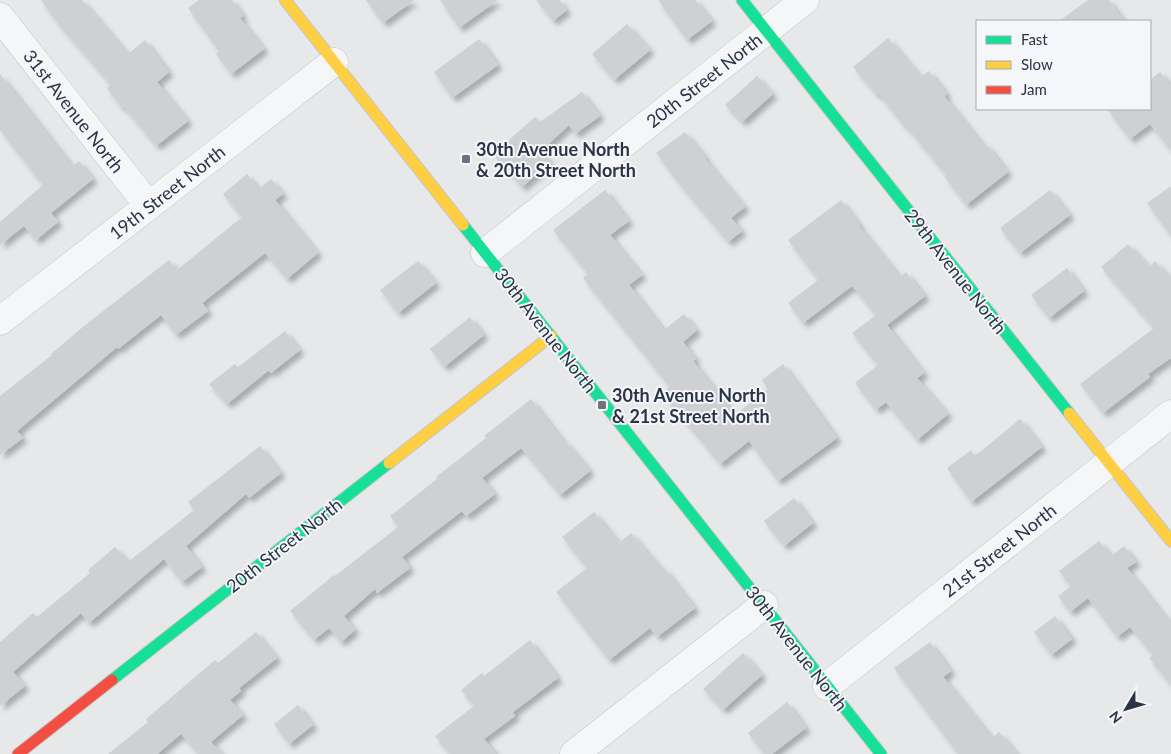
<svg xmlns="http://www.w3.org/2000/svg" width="1171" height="754" viewBox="0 0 1171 754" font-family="Lato,sans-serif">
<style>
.building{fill:#ced0d3;filter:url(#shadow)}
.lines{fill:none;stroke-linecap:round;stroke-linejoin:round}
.street-casing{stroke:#c4c6c8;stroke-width:29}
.fast-casing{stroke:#c4c6c8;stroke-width:13}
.slow-casing{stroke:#c4c6c8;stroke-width:13}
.jam-casing{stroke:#c4c6c8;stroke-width:13}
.street{stroke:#f5f6f7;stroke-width:28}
.fast{stroke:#16e098;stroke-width:11}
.slow{stroke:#ffcf43;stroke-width:11}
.jam{stroke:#f24e42;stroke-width:11}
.poi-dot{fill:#6c737f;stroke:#f4f6f9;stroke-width:2}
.labels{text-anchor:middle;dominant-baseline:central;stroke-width:4;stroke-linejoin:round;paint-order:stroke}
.street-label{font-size:18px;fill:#2b3445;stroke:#f4f6f9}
.poi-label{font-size:18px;font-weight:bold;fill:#2b3445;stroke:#f4f6f9;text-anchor:start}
</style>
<defs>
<filter id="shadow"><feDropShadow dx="4.5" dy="4.5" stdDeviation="2.5" flood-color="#0004"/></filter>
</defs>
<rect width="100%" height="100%" fill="#e6e8ea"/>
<path class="building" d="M41 0H82L128 54 145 40 169 72 157 82 188 121 156 146 124 107 122 108 107 88 111 85 55 20Z
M199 0H232L243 16 240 18 264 49 231 74 216 54 219 51 188 8Z
M366 0H414L383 23Z
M440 0H498L459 28Z
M536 0H559L567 10 553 21Z
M658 0H695L712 21 687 40Z
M1088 0H1109L1124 21H1059Z
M627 24 650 50 614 80 592 54Z
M888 38 921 77 929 71 947 94 944 96 984 146 986 144 1008 172 966 205 944 176 946 175 906 126 905 127 878 93 876 94 853 67Z
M479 39 498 65 452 98 434 72Z
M1160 72 1171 86V151L1150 124 1130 139 1107 109H1150V80Z
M0 74 72 166 79 161 93 179 51 213 58 222 36 240 24 226 0 245V222L43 185 0 130Z
M757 76 773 94 742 122 725 105Z
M582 92 600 116 575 134 569 125 541 151 550 162 522 187 493 154 535 117 540 122Z
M685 132 706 158 705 159 745 207 731 218 742 231 728 242 681 186 656 153Z
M247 174 259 189 271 179 283 194 275 200 318 253 287 279 265 253 202 303 208 311 176 335 161 315 118 349 117 347 17 431 23 438 0 455V396L52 355 51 354 84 326 169 260 177 270 242 217 223 194Z
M1171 186V236L1147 203Z
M605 190 629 221 610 235 642 275 629 285 664 330 684 314 697 330 683 342 696 359 693 361 735 415 768 389 762 380 783 364 837 438 778 481 749 441 720 464 662 393 670 387 583 278 588 274 553 230Z
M1050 190 1070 215 1020 253 1000 228Z
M841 200 860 225 859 226 900 277 906 272 925 296 887 325 924 373 917 378 948 414 917 440 886 402 876 410 855 383 878 365 852 333 876 315 852 286 803 323 788 303 818 280 788 240Z
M1128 244 1149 267 1155 261 1171 279V358L1148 374 1150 377 1103 413 1080 384 1154 328 1101 267Z
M418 261 436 283 398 313 380 290Z
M1067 268 1084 291 1049 318 1031 295Z
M470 317 484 335 444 367 430 349Z
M285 331 300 350 271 373 269 370 227 404 209 384 235 364 238 367Z
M531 399 565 443 566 442 590 471 560 495 521 448 482 478 495 494 466 516 462 511 402 557 410 568 377 593 375 589 344 616 355 630 341 642 329 628 314 640 290 611 334 575 335 576 398 527 390 516 437 479 436 477 486 438 484 436Z
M1020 419 1042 447 971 502 947 468 971 450 975 456Z
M260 446 281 473 249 498 246 494 186 546 202 567 182 582 164 559 89 623 81 613 13 672 25 686 0 706V642L33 613 37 617 90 573 88 570 115 547 128 562 194 510 188 502Z
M794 498 813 523 784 546 764 521Z
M594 512 619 543 631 533 663 571 665 569 695 608 657 637 650 628 609 660 556 592 587 568 562 537Z
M1099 541 1111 556 1124 546 1136 562 1127 568 1171 624V685L1149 658 1153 655 1130 627 1117 637 1088 598 1070 612 1058 596 1071 586 1059 571Z
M1055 616 1072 639 1051 655 1034 632Z
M256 632 277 658 239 688 241 691 230 700 243 715 211 742 222 754H199L181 734 157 754H108L148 722 146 719 215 660 218 663Z
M530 640 558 678 513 712 515 716 484 739 496 754H450L435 736 474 706 461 690 482 673 484 676Z
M930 642 951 671 943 677 992 738 999 732 1017 754H958L894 668Z
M743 653 762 675 723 710 703 689Z
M787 702 806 728 772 754H764L748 733Z
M298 705 313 725 289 744 274 724Z"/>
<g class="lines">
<defs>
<path id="street" d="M0 17 149 206
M485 253 805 0
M0 321 334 62
M827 686 1171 414
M574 754 764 605"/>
<path id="fast" d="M742 0 1069 413
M463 225 881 754
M112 680 389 463"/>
<path id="slow" d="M285 0 463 225
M1069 413 1171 541
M389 463 551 336"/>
<path id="jam" d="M18 754 112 680"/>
</defs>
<use href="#street" class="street-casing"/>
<use href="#fast" class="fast-casing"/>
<use href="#slow" class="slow-casing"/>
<use href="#jam" class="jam-casing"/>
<use href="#street" class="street"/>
<use href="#fast" class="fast"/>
<use href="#slow" class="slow"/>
<use href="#jam" class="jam"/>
</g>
<g class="poi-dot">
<rect x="461" y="154" width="10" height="10" rx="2.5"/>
<rect x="597" y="400" width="10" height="10" rx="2.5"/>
</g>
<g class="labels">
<g class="street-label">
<text transform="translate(704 80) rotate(-38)">20th Street North</text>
<text transform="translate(74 111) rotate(52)">31st Avenue North</text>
<text transform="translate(167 192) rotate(-38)">19th Street North</text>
<text transform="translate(956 271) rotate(52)">29th Avenue North</text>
<text transform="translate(546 330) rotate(52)">30th Avenue North</text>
<text transform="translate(284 545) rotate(-38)">20th Street North</text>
<text transform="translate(999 550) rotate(-38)">21st Street North</text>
<text transform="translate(797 648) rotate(52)">30th Avenue North</text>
</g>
<g class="poi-label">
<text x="476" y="149">30th Avenue North<tspan x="476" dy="21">&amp; 20th Street North</tspan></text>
<text x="612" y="395">30th Avenue North<tspan x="612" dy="21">&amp; 21st Street North</tspan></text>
</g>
</g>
<rect x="976" y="20" width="175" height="90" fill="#f4f6f9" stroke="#a4a8b1"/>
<rect x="986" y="36" width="25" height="8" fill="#16e098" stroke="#a4a8b1"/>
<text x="1021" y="45" font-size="15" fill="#2b3445">Fast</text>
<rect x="986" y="61" width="25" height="8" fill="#ffcf43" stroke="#a4a8b1"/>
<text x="1021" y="70" font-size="15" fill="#2b3445">Slow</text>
<rect x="986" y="86" width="25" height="8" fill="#f24e42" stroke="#a4a8b1"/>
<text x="1021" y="95" font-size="15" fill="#2b3445">Jam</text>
<g transform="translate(1126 709) rotate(232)" stroke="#f4f6f9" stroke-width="4" paint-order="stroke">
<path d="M0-4L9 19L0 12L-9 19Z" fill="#2b3445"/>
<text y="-8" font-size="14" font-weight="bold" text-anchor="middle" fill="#2b3445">N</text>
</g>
</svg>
